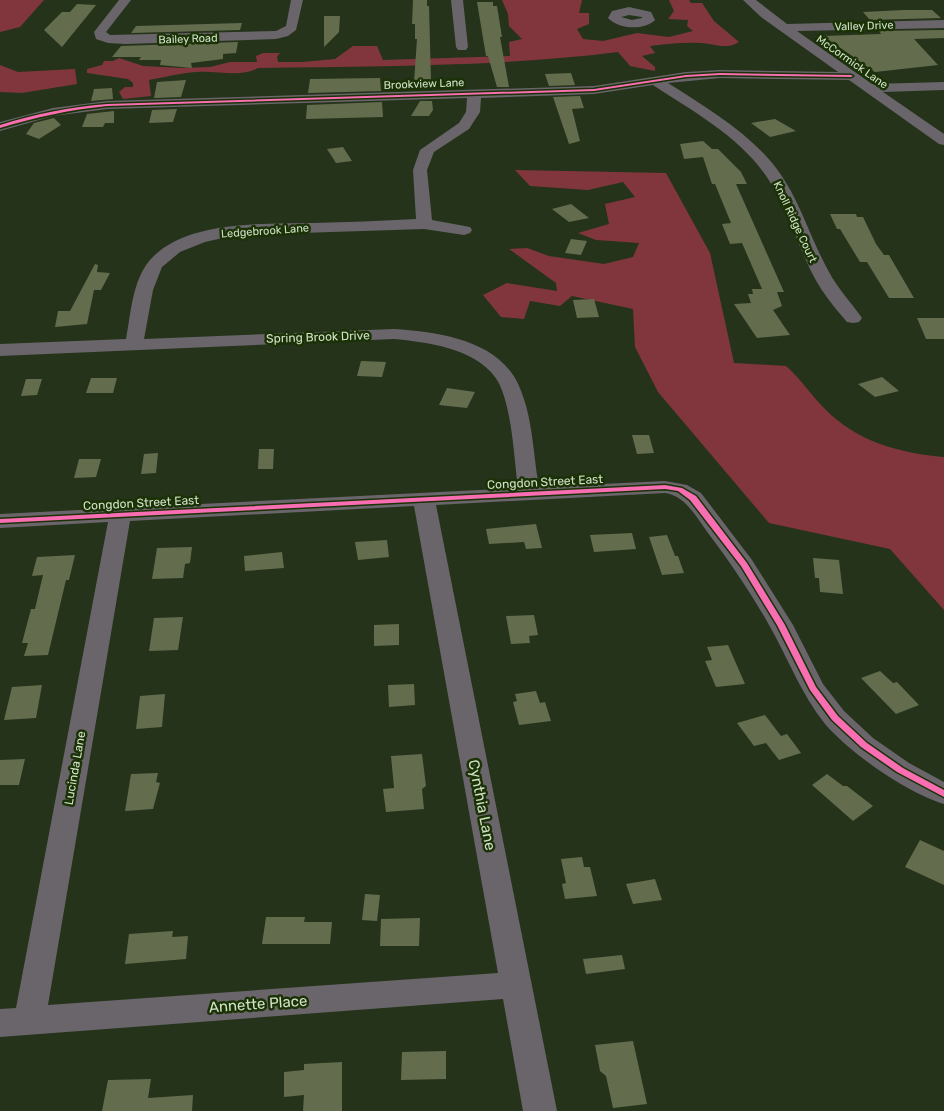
<svg xmlns="http://www.w3.org/2000/svg" width="944" height="1111" viewBox="0 0 944 1111" font-family="Rubik,sans-serif">
<style>
.green{fill:#81363e}
.building{fill:#646c4e}
.lines{fill:none;stroke-linecap:round;stroke-linejoin:round}
.minor{fill:#6a656b;fill-rule:evenodd}
.cycleway-casing{stroke:#1a3206;stroke-width:3}
.cycleway{fill:#f96db3;fill-rule:evenodd}
.labels{text-anchor:middle;dominant-baseline:central;stroke-width:5;stroke-linejoin:round;paint-order:stroke}
.far-street-label{font-size:11px;fill:#d1e1c8;stroke:#1a3206}
.street-label{font-size:12px;fill:#d1e1c8;stroke:#1a3206}
.near-street-label{font-size:15px;fill:#d1e1c8;stroke:#1a3206}
</style>
<rect width="100%" height="100%" fill="#25331b"/>
<path class="green" d="M0 0H44L20 27 0 32Z
M502 0H582L579 13H589V24L577 29 583 39 603 41 637 33 669 37 693 31 687 26 688 20 668 19 674 11 669 0H689L691 3H702L714 21 739 42C726 50 716 44 701 43 684 42 667 44 650 46L655 53 642 56 655 67V71L630 66 618 52C499 67 378 66 258 68 241 78 216 70 196 72 181 73 165 77 149 80L151 96 123 99 119 92 125 87H133V83L128 79 87 73V69L102 65 104 61H113L119 58 143 66 182 68 210 67 230 62H257L256 56 263 53H280L277 57 278 62H303L335 59 353 46H377L383 60 510 56 509 42 522 39 509 26 508 14Z
M0 65 18 72 75 69 77 84 22 93 0 92Z
M515 170 666 173 710 253 734 363 786 366C801 379 811 395 825 409 857 442 900 453 944 457V610L890 549 769 523 658 392 635 347 633 309 572 296 560 306 530 301 524 319 501 317 483 295 507 283 557 291 556 283 509 249 527 248 549 256 604 264 633 257 639 243 596 240 578 233 609 224 605 204 635 197 623 182 588 190 530 186Z"/>
<path class="building" d="M413 0H427V6H429L431 82H414L417 39H415V24H412Z
M477 2H493V6H497L502 37H500L509 87H497L488 56H486Z
M77 4 96 5 62 47 44 30 62 12H70Z
M904 10H932L941 18 870 20 863 12Z
M324 16H340L339 32 324 47Z
M242 23 240 30 131 33 136 26Z
M944 30V38L914 39 938 65 875 72 823 36 881 34 879 31Z
M238 42 236 53 223 54V59L191 63 192 68 160 65 161 60H139L141 57H112L121 46Z
M571 73 575 85 549 86 545 74Z
M380 78 381 91 308 93 310 79Z
M186 80 181 97 154 98 157 82Z
M112 88 113 99 91 101 94 89Z
M580 96 584 108 572 109 580 141 569 144 553 97Z
M420 101H432L433 110 429 116H411Z
M382 102 383 117 306 119 307 105Z
M177 109 173 122 149 123 152 110Z
M114 111V123H105L103 127H82L87 114Z
M54 118 61 125 39 139 26 134 34 123Z
M775 119 796 131 770 137 751 123Z
M703 141 712 149H718L741 172 747 184H736L784 292H777L782 306 773 310 790 335 757 338 734 304 751 303 748 294H753L752 289H762L742 243 730 244 722 224 731 223 715 184H712L703 157 684 159 680 144Z
M343 147 352 161 336 163 327 149Z
M571 204 589 218 569 222 552 209Z
M830 214H856L857 217H863L876 244 884 255H889L914 298H889L867 262H860L840 229H837Z
M571 239 587 241 581 255 565 253Z
M95 264 98 265 97 272 110 273 101 290H94L87 324 55 327 58 311H70Z
M594 299 599 317 577 318 573 300Z
M917 318H944V339H926Z
M361 361 386 362 382 377 357 376Z
M882 377 899 391 875 397 858 384Z
M91 378H117L113 393H86Z
M26 379H42L37 395 21 396Z
M447 388 475 392 467 408 439 405Z
M632 435H649L654 453 637 454Z
M259 449H274L273 469H258Z
M158 453 156 473 141 474 144 454Z
M79 459H101L96 477 74 478Z
M536 524 542 548 526 549 524 542 489 544 486 529Z
M632 533 636 549 594 552 590 535Z
M667 535 675 556H678L684 573 662 575 649 537Z
M387 540 389 557 358 560 355 542Z
M192 547 190 563 185 564 183 578 152 579 157 548Z
M282 552 284 568 245 571 244 556Z
M75 555 69 580H66L48 655 24 656 28 643H22L31 609H35L43 575 32 576 37 557Z
M813 558 839 560 843 594 820 592 819 578H815Z
M534 615 538 635 529 636 530 643 511 644 506 616Z
M183 617 178 650 149 651 154 618Z
M399 624V645L374 646V625Z
M728 645 745 684 716 687 705 661 712 660 707 647Z
M880 671 893 683 897 682 919 705 896 714 861 678Z
M414 684 415 705 389 707 388 685Z
M42 685 36 718 4 720 12 687Z
M536 691 540 703 545 702 551 721 519 725 513 702 517 701 515 694Z
M165 694 162 727 136 729 140 696Z
M765 715 781 736 787 734 801 753 779 760 766 743 754 746 737 723Z
M422 754 426 786 422 789 424 809 386 812 383 789 394 788 391 756Z
M25 759 19 785H0V760Z
M158 773 156 782 160 783 153 809 125 811 131 774Z
M827 774 843 786H847L873 806 853 821 812 785Z
M920 840 944 851V885L905 867Z
M582 857 584 867H590L597 896 565 899 562 884 566 883 561 859Z
M655 879 662 900 633 904 626 884Z
M365 894 380 895 377 921 362 920Z
M266 917H305L304 922H332L330 944H262Z
M420 918 419 946H380L381 919Z
M173 931 172 937 188 936 186 959 125 964 129 934Z
M622 955 625 969 586 974 583 959Z
M633 1041 647 1104 613 1108 606 1076 600 1071 595 1045Z
M446 1051V1079L401 1080 402 1052Z
M342 1062V1111H303L304 1095 284 1097V1072L304 1070V1064Z
M151 1079 148 1098 193 1095 192 1111H102L108 1080Z"/>
<g class="lines">
<path class="minor" d="M119 0H131L106 32 110 35 276 31 286 26 291 0H303L296 30 288 36 276 39 125 44 108 43 96 39 94 32Z
M451 0H463L468 47 466 50H458L456 47Z
M743 0H756L787 24 944 20V28L797 31 872 84 944 82V90L883 92 944 134V145L939 144 849 80 720 78 668 83C704 106 745 130 773 164 799 196 809 236 829 272 838 289 851 302 862 318L859 322 853 323 847 322C832 305 819 288 810 269 796 240 787 209 770 182 744 139 694 112 653 85L594 94 481 98 480 112 469 129 434 152 427 170 432 220 470 227 472 230 470 233 464 235 424 229 236 235 205 242 180 252 162 267 153 290 144 339 394 329C439 332 499 340 519 386 533 417 533 454 539 487L665 481 687 485 701 493 752 560 793 625 823 684 844 711 873 738 909 763 944 782V804C907 793 850 753 825 724 801 694 788 658 769 625 751 593 730 562 708 533 696 517 686 496 665 493L436 505 557 1111H523L503 999 0 1037V1009L16 1008 108 522 0 528V514L518 488C514 459 512 400 495 377 474 348 426 342 394 339L0 356V344L126 339C131 314 132 281 150 260 185 220 264 224 313 223 347 222 381 221 416 219L413 170 420 150 459 123 466 112 467 98 107 109 53 116 0 131V122L53 108 107 101 594 86 686 72 720 70 838 72 761 17ZM414 506 498 973 48 1005 130 521Z
M629 7 651 12 655 20C644 31 618 29 608 18L612 11ZM629 15 642 17V18L632 20 621 17Z"/>
<defs>
<path id="cycleway" d="M720 73 851 75 853 76 851 77 720 75 686 77 594 91 107 106C68 110 37 117 0 128V125C35 114 70 107 107 104L594 89 686 75Z
M665 485 682 488 696 496 747 563 785 625 816 687 838 716 867 743 903 768 944 790V797L897 772 861 747 832 720 810 690 777 625 741 566 690 500 678 491 665 489 0 523V519Z"/>
</defs>
<use href="#cycleway" class="cycleway-casing"/>
<use href="#cycleway" class="cycleway"/>
</g>
<g class="labels">
<g class="far-street-label">
<text transform="translate(864 26) rotate(-2)">Valley Drive</text>
<text transform="translate(188 39) rotate(-2)">Bailey Road</text>
<text transform="translate(852 62) rotate(35)">McCormick Lane</text>
<text transform="translate(424 84) rotate(-2)">Brookview Lane</text>
<text transform="translate(795 222) rotate(65)">Knoll Ridge Court</text>
<text transform="translate(265 231) rotate(-4)">Ledgebrook Lane</text>
</g>
<g class="street-label">
<text transform="translate(318 337) rotate(-2)">Spring Brook Drive</text>
<text transform="translate(545 482) rotate(-3)">Congdon Street East</text>
<text transform="translate(141 503) rotate(-3)">Congdon Street East</text>
<text transform="translate(75 768) rotate(-80)">Lucinda Lane</text>
</g>
<g class="near-street-label">
<text transform="translate(482 805) rotate(79)">Cynthia Lane</text>
<text transform="translate(258 1004) rotate(-4)">Annette Place</text>
</g>
</g>
</svg>
